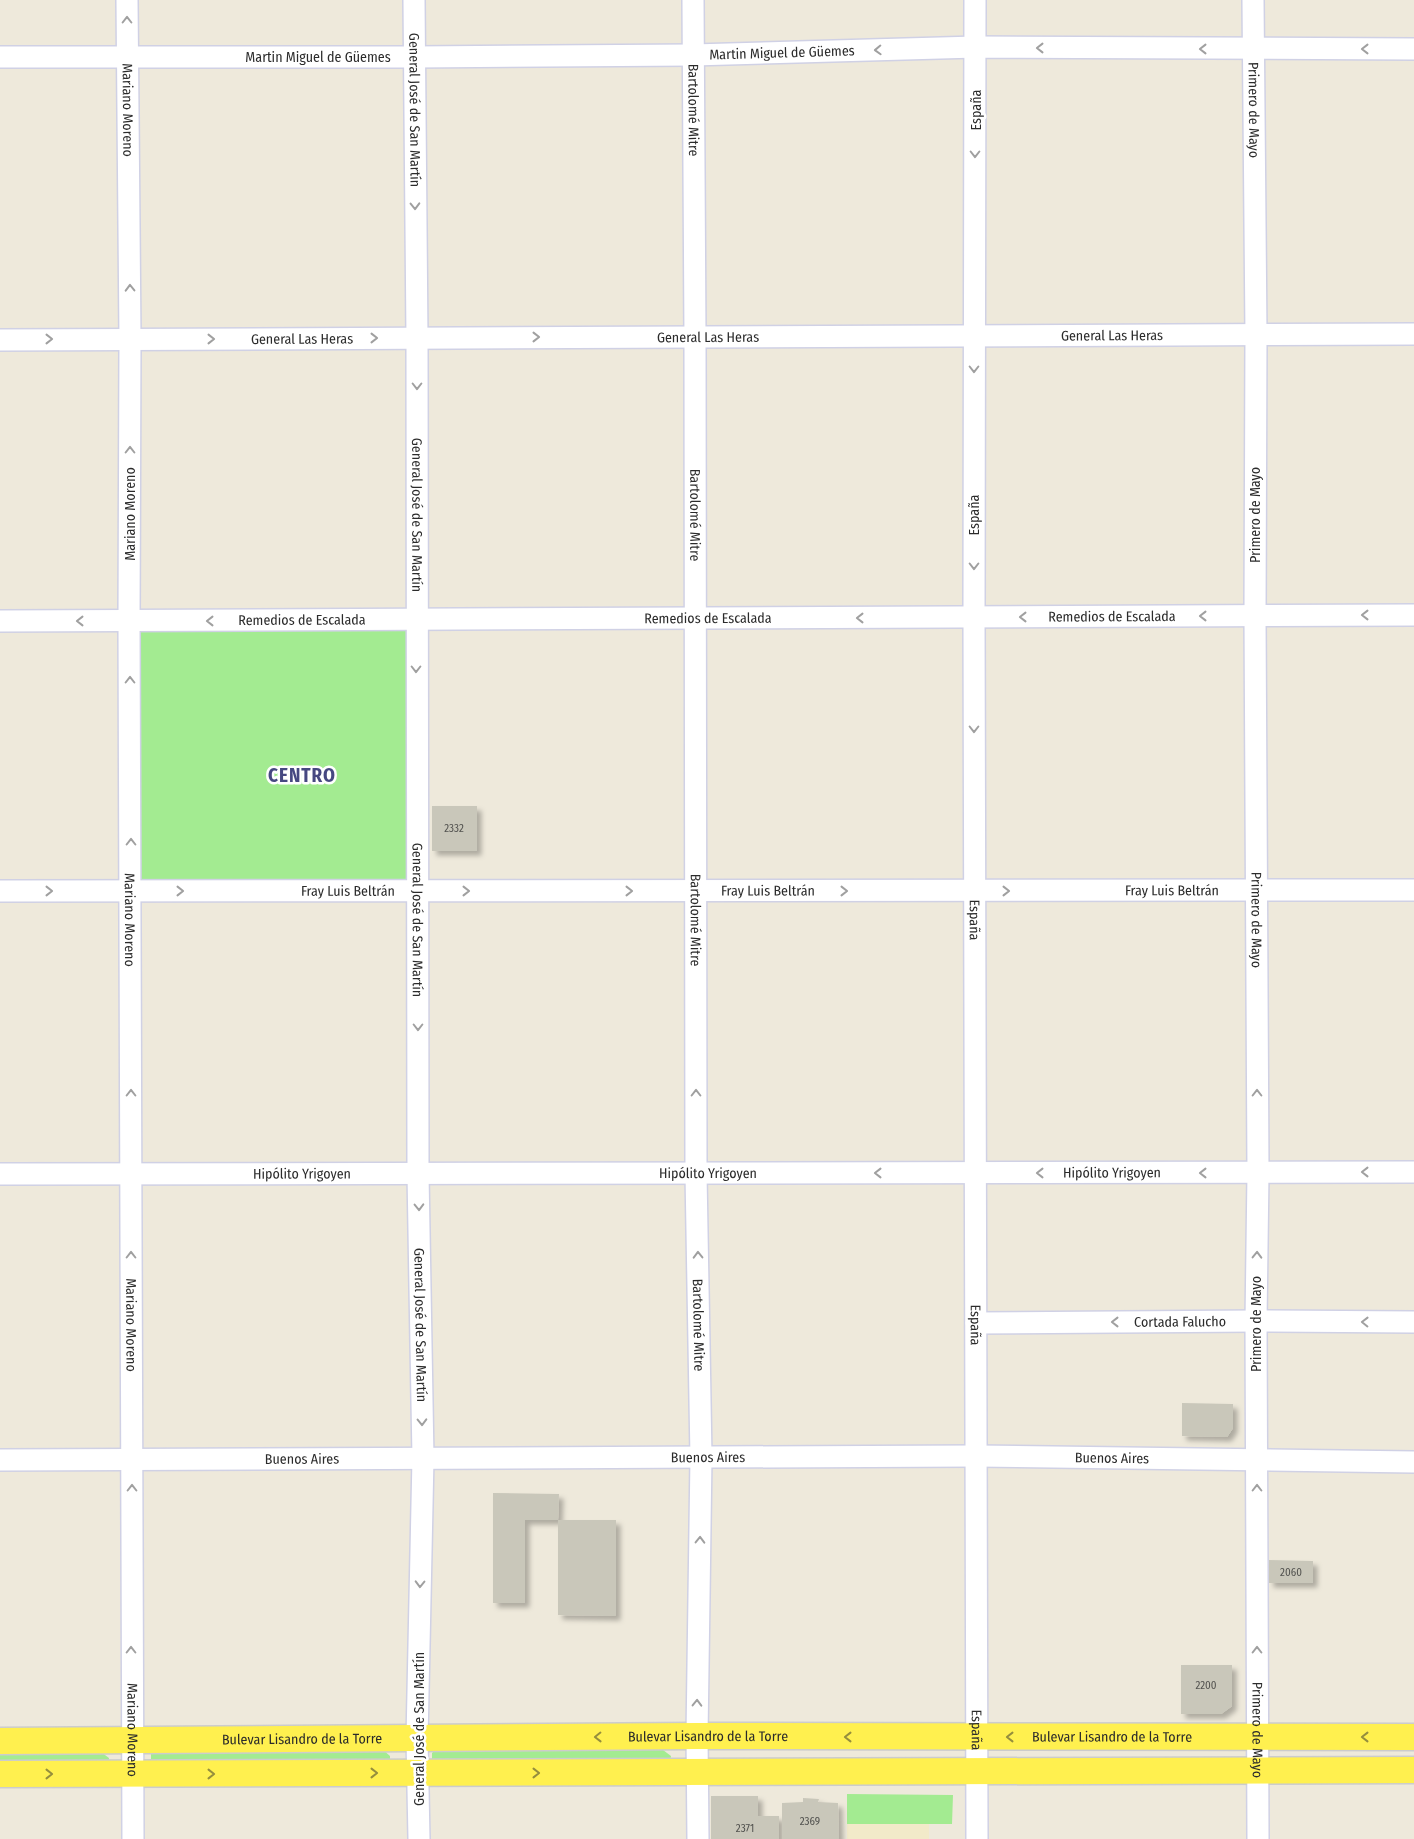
<svg xmlns="http://www.w3.org/2000/svg" width="1414" height="1839" viewBox="0 0 1414 1839" font-family="'Fira Sans Condensed',sans-serif">
<style>
.education{fill:#f2eac9}
.green{fill:#a3eb91}
.building{fill:#c9c7ba;filter:url(#shadow)}
.lines{fill:none;stroke-linecap:round;stroke-linejoin:round}
.minor-casing{stroke:#d0d1e5;stroke-width:24}
.major-casing{stroke:#ccc;stroke-width:29}
.minor{stroke:#fff;stroke-width:21}
.major{stroke:#fff04f;stroke-width:26}
.oneway{stroke:#a0a0a0}
.oneway2{stroke:#958e3d}
.labels{text-anchor:middle;dominant-baseline:central;stroke-width:5;stroke-linejoin:round;paint-order:stroke}
.number-label{font-size:11px;fill:#52524f}
.street-label{font-size:14px;fill:#2b2b2b;stroke:#fff}
.district-label{font-size:19px;font-weight:bold;letter-spacing:1px;fill:#464881;stroke:#fff}
</style>
<defs>
<filter id="shadow"><feDropShadow dx="4.5" dy="4.5" stdDeviation="2.5" flood-color="#0004"/></filter>
</defs>
<rect width="100%" height="100%" fill="#eee9db"/>
<path class="education" d="M929 1823V1839H847V1824Z"/>
<path class="green" d="M416 620 417 891H131L129 622Z
M157 1747 382 1749 390 1756V1765L151 1763V1753Z
M437 1748 663 1750 671 1756 670 1765 432 1763V1753Z
M0 1751 101 1752 109 1758 108 1767 0 1771Z
M847 1794 953 1795 952 1824H847Z"/>
<path class="building" d="M432 806H477V851H432Z
M1182 1403 1233 1404V1428L1227 1437 1182 1436Z
M493 1493 559 1494 558 1520H525V1603H493Z
M558 1520H616V1616L558 1615Z
M1269 1560 1313 1561V1583H1269Z
M1181 1665H1232V1706L1221 1714H1181Z
M711 1796H758V1816H779V1839H711Z
M803 1798 819 1799 818 1802 838 1803 839 1839H782V1803L803 1802Z"/>
<g class="lines">
<defs>
<g id="minor">
<path id="s1" d="M127 0 130 339 129 622 133 1839"/>
<path id="s2" d="M414 0 417 338 418 1174 423 1458 417 1739 419 1839"/>
<path id="s3" d="M693 0 695 337 696 1174 701 1457 697 1736 698 1839"/>
<path id="s4" d="M975 0 974 617 977 1839"/>
<path id="s5" d="M1253 0 1256 335 1255 616 1258 1173 1256 1321 1258 1839"/>
<path id="s6" d="M0 57H414L693 55 976 47 1414 49"/>
<path id="s7" d="M0 340 1414 334"/>
<path id="s8" d="M0 621 1414 615"/>
<path id="s9" d="M0 891 1414 890"/>
<path id="s10" d="M0 1174 1414 1172"/>
<path id="s11" d="M976 1323 1256 1321 1414 1322"/>
<path id="s12" d="M0 1460 976 1456 1414 1462"/>
</g>
<g id="major">
<path id="s13" d="M0 1741 697 1736 1414 1737"/>
<path d="M0 1774 1414 1770"/>
</g>
</defs>
<use href="#minor" class="minor-casing"/>
<use href="#major" class="major-casing"/>
<use href="#minor" class="minor"/>
<use href="#major" class="major"/>
</g>
<defs><path id="oneway-chevron" d="M-2-3.5L2.5 0L-2 3.5" fill="none" stroke-width="1.6" stroke-linecap="round" stroke-linejoin="round" transform="scale(1.25)"/></defs>
<g class="oneway">
<use href="#oneway-chevron" transform="translate(127 20) rotate(-90)"/>
<use href="#oneway-chevron" transform="translate(1040 48) rotate(-180)"/>
<use href="#oneway-chevron" transform="translate(1203 49) rotate(-180)"/>
<use href="#oneway-chevron" transform="translate(1365 49) rotate(180)"/>
<use href="#oneway-chevron" transform="translate(878 50) rotate(178)"/>
<use href="#oneway-chevron" transform="translate(975 154) rotate(90)"/>
<use href="#oneway-chevron" transform="translate(415 206) rotate(89)"/>
<use href="#oneway-chevron" transform="translate(130 288) rotate(-91)"/>
<use href="#oneway-chevron" transform="translate(536 337)"/>
<use href="#oneway-chevron" transform="translate(374 338)"/>
<use href="#oneway-chevron" transform="translate(49 339)"/>
<use href="#oneway-chevron" transform="translate(211 339)"/>
<use href="#oneway-chevron" transform="translate(974 369) rotate(90)"/>
<use href="#oneway-chevron" transform="translate(417 386) rotate(90)"/>
<use href="#oneway-chevron" transform="translate(130 450) rotate(-90)"/>
<use href="#oneway-chevron" transform="translate(974 566) rotate(90)"/>
<use href="#oneway-chevron" transform="translate(1365 615) rotate(180)"/>
<use href="#oneway-chevron" transform="translate(1203 616) rotate(180)"/>
<use href="#oneway-chevron" transform="translate(1023 617) rotate(180)"/>
<use href="#oneway-chevron" transform="translate(860 618) rotate(180)"/>
<use href="#oneway-chevron" transform="translate(80 621) rotate(-180)"/>
<use href="#oneway-chevron" transform="translate(210 621) rotate(180)"/>
<use href="#oneway-chevron" transform="translate(416 669) rotate(90)"/>
<use href="#oneway-chevron" transform="translate(130 680) rotate(-90)"/>
<use href="#oneway-chevron" transform="translate(974 729) rotate(90)"/>
<use href="#oneway-chevron" transform="translate(131 842) rotate(-90)"/>
<use href="#oneway-chevron" transform="translate(49 891)"/>
<use href="#oneway-chevron" transform="translate(180 891)"/>
<use href="#oneway-chevron" transform="translate(466 891)"/>
<use href="#oneway-chevron" transform="translate(629 891)"/>
<use href="#oneway-chevron" transform="translate(844 891)"/>
<use href="#oneway-chevron" transform="translate(1006 891)"/>
<use href="#oneway-chevron" transform="translate(418 1027) rotate(90)"/>
<use href="#oneway-chevron" transform="translate(131 1093) rotate(-90)"/>
<use href="#oneway-chevron" transform="translate(696 1093) rotate(-90)"/>
<use href="#oneway-chevron" transform="translate(1257 1093) rotate(-90)"/>
<use href="#oneway-chevron" transform="translate(1365 1172) rotate(180)"/>
<use href="#oneway-chevron" transform="translate(878 1173) rotate(180)"/>
<use href="#oneway-chevron" transform="translate(1040 1173) rotate(180)"/>
<use href="#oneway-chevron" transform="translate(1203 1173) rotate(180)"/>
<use href="#oneway-chevron" transform="translate(419 1207) rotate(89)"/>
<use href="#oneway-chevron" transform="translate(131 1255) rotate(-90)"/>
<use href="#oneway-chevron" transform="translate(698 1255) rotate(-91)"/>
<use href="#oneway-chevron" transform="translate(1257 1255) rotate(-89)"/>
<use href="#oneway-chevron" transform="translate(1115 1322) rotate(180)"/>
<use href="#oneway-chevron" transform="translate(1365 1322) rotate(-179)"/>
<use href="#oneway-chevron" transform="translate(422 1422) rotate(89)"/>
<use href="#oneway-chevron" transform="translate(132 1488) rotate(-90)"/>
<use href="#oneway-chevron" transform="translate(1257 1488) rotate(-90)"/>
<use href="#oneway-chevron" transform="translate(700 1540) rotate(-89)"/>
<use href="#oneway-chevron" transform="translate(420 1584) rotate(91)"/>
<use href="#oneway-chevron" transform="translate(131 1650) rotate(-90)"/>
<use href="#oneway-chevron" transform="translate(1257 1650) rotate(-90)"/>
<use href="#oneway-chevron" transform="translate(697 1703) rotate(-89)"/>
</g>
<g class="oneway2">
<use href="#oneway-chevron" transform="translate(598 1737) rotate(179)"/>
<use href="#oneway-chevron" transform="translate(848 1737) rotate(-180)"/>
<use href="#oneway-chevron" transform="translate(1010 1737) rotate(-180)"/>
<use href="#oneway-chevron" transform="translate(1365 1737) rotate(180)"/>
<use href="#oneway-chevron" transform="translate(374 1773)"/>
<use href="#oneway-chevron" transform="translate(536 1773)"/>
<use href="#oneway-chevron" transform="translate(49 1774)"/>
<use href="#oneway-chevron" transform="translate(211 1774)"/>
</g>
<g class="labels">
<g class="number-label">
<text x="454" y="828">2332</text>
<text x="1291" y="1572">2060</text>
<text x="1206" y="1685">2200</text>
<text x="810" y="1821">2369</text>
<text x="745" y="1828">2371</text>
</g>
<g class="street-label">
<text stroke="none"><textPath href="#s6" startOffset="782">Martin Miguel de Güemes</textPath></text>
<text stroke="none"><textPath href="#s6" startOffset="318">Martin Miguel de Güemes</textPath></text>
<text stroke="none"><textPath href="#s1" startOffset="110">Mariano Moreno</textPath></text>
<text stroke="none"><textPath href="#s2" startOffset="110">General José de San Martín</textPath></text>
<text stroke="none"><textPath href="#s3" startOffset="110">Bartolomé Mitre</textPath></text>
<text transform="translate(976 110) rotate(-90)">España</text>
<text stroke="none"><textPath href="#s5" startOffset="110">Primero de Mayo</textPath></text>
<text stroke="none"><textPath href="#s7" startOffset="1112">General Las Heras</textPath></text>
<text stroke="none"><textPath href="#s7" startOffset="708">General Las Heras</textPath></text>
<text stroke="none"><textPath href="#s7" startOffset="302">General Las Heras</textPath></text>
<text transform="translate(130 514) rotate(-90)">Mariano Moreno</text>
<text stroke="none"><textPath href="#s2" startOffset="515">General José de San Martín</textPath></text>
<text stroke="none"><textPath href="#s3" startOffset="515">Bartolomé Mitre</textPath></text>
<text transform="translate(974 515) rotate(-90)">España</text>
<text transform="translate(1255 515) rotate(-90)">Primero de Mayo</text>
<text stroke="none"><textPath href="#s8" startOffset="1112">Remedios de Escalada</textPath></text>
<text stroke="none"><textPath href="#s8" startOffset="708">Remedios de Escalada</textPath></text>
<text stroke="none"><textPath href="#s8" startOffset="302">Remedios de Escalada</textPath></text>
<text stroke="none"><textPath href="#s9" startOffset="1172">Fray Luis Beltrán</textPath></text>
<text stroke="none"><textPath href="#s9" startOffset="348">Fray Luis Beltrán</textPath></text>
<text stroke="none"><textPath href="#s9" startOffset="768">Fray Luis Beltrán</textPath></text>
<text stroke="none"><textPath href="#s1" startOffset="920">Mariano Moreno</textPath></text>
<text stroke="none"><textPath href="#s4" startOffset="920">España</textPath></text>
<text stroke="none"><textPath href="#s2" startOffset="920">General José de San Martín</textPath></text>
<text stroke="none"><textPath href="#s3" startOffset="920">Bartolomé Mitre</textPath></text>
<text stroke="none"><textPath href="#s5" startOffset="920">Primero de Mayo</textPath></text>
<text stroke="none"><textPath href="#s10" startOffset="708">Hipólito Yrigoyen</textPath></text>
<text stroke="none"><textPath href="#s10" startOffset="1112">Hipólito Yrigoyen</textPath></text>
<text stroke="none"><textPath href="#s10" startOffset="302">Hipólito Yrigoyen</textPath></text>
<text stroke="none"><textPath href="#s11" startOffset="204">Cortada Falucho</textPath></text>
<text stroke="none"><textPath href="#s1" startOffset="1325">Mariano Moreno</textPath></text>
<text stroke="none"><textPath href="#s4" startOffset="1325">España</textPath></text>
<text transform="translate(1256 1324) rotate(-90)">Primero de Mayo</text>
<text stroke="none"><textPath href="#s2" startOffset="1325">General José de San Martín</textPath></text>
<text stroke="none"><textPath href="#s3" startOffset="1325">Bartolomé Mitre</textPath></text>
<text stroke="none"><textPath href="#s12" startOffset="708">Buenos Aires</textPath></text>
<text stroke="none"><textPath href="#s12" startOffset="1112">Buenos Aires</textPath></text>
<text stroke="none"><textPath href="#s12" startOffset="302">Buenos Aires</textPath></text>
<text stroke="none"><textPath href="#s1" startOffset="1730">Mariano Moreno</textPath></text>
<text transform="translate(419 1729) rotate(-90)">General José de San Martín</text>
<text stroke="none"><textPath href="#s4" startOffset="1730">España</textPath></text>
<text stroke="none"><textPath href="#s5" startOffset="1730">Primero de Mayo</textPath></text>
<text stroke="none"><textPath href="#s13" startOffset="708">Bulevar Lisandro de la Torre</textPath></text>
<text stroke="none"><textPath href="#s13" startOffset="1112">Bulevar Lisandro de la Torre</textPath></text>
<text stroke="none"><textPath href="#s13" startOffset="302">Bulevar Lisandro de la Torre</textPath></text>
</g>
<g class="district-label">
<text x="302" y="775">CENTRO</text>
</g>
</g>
</svg>
